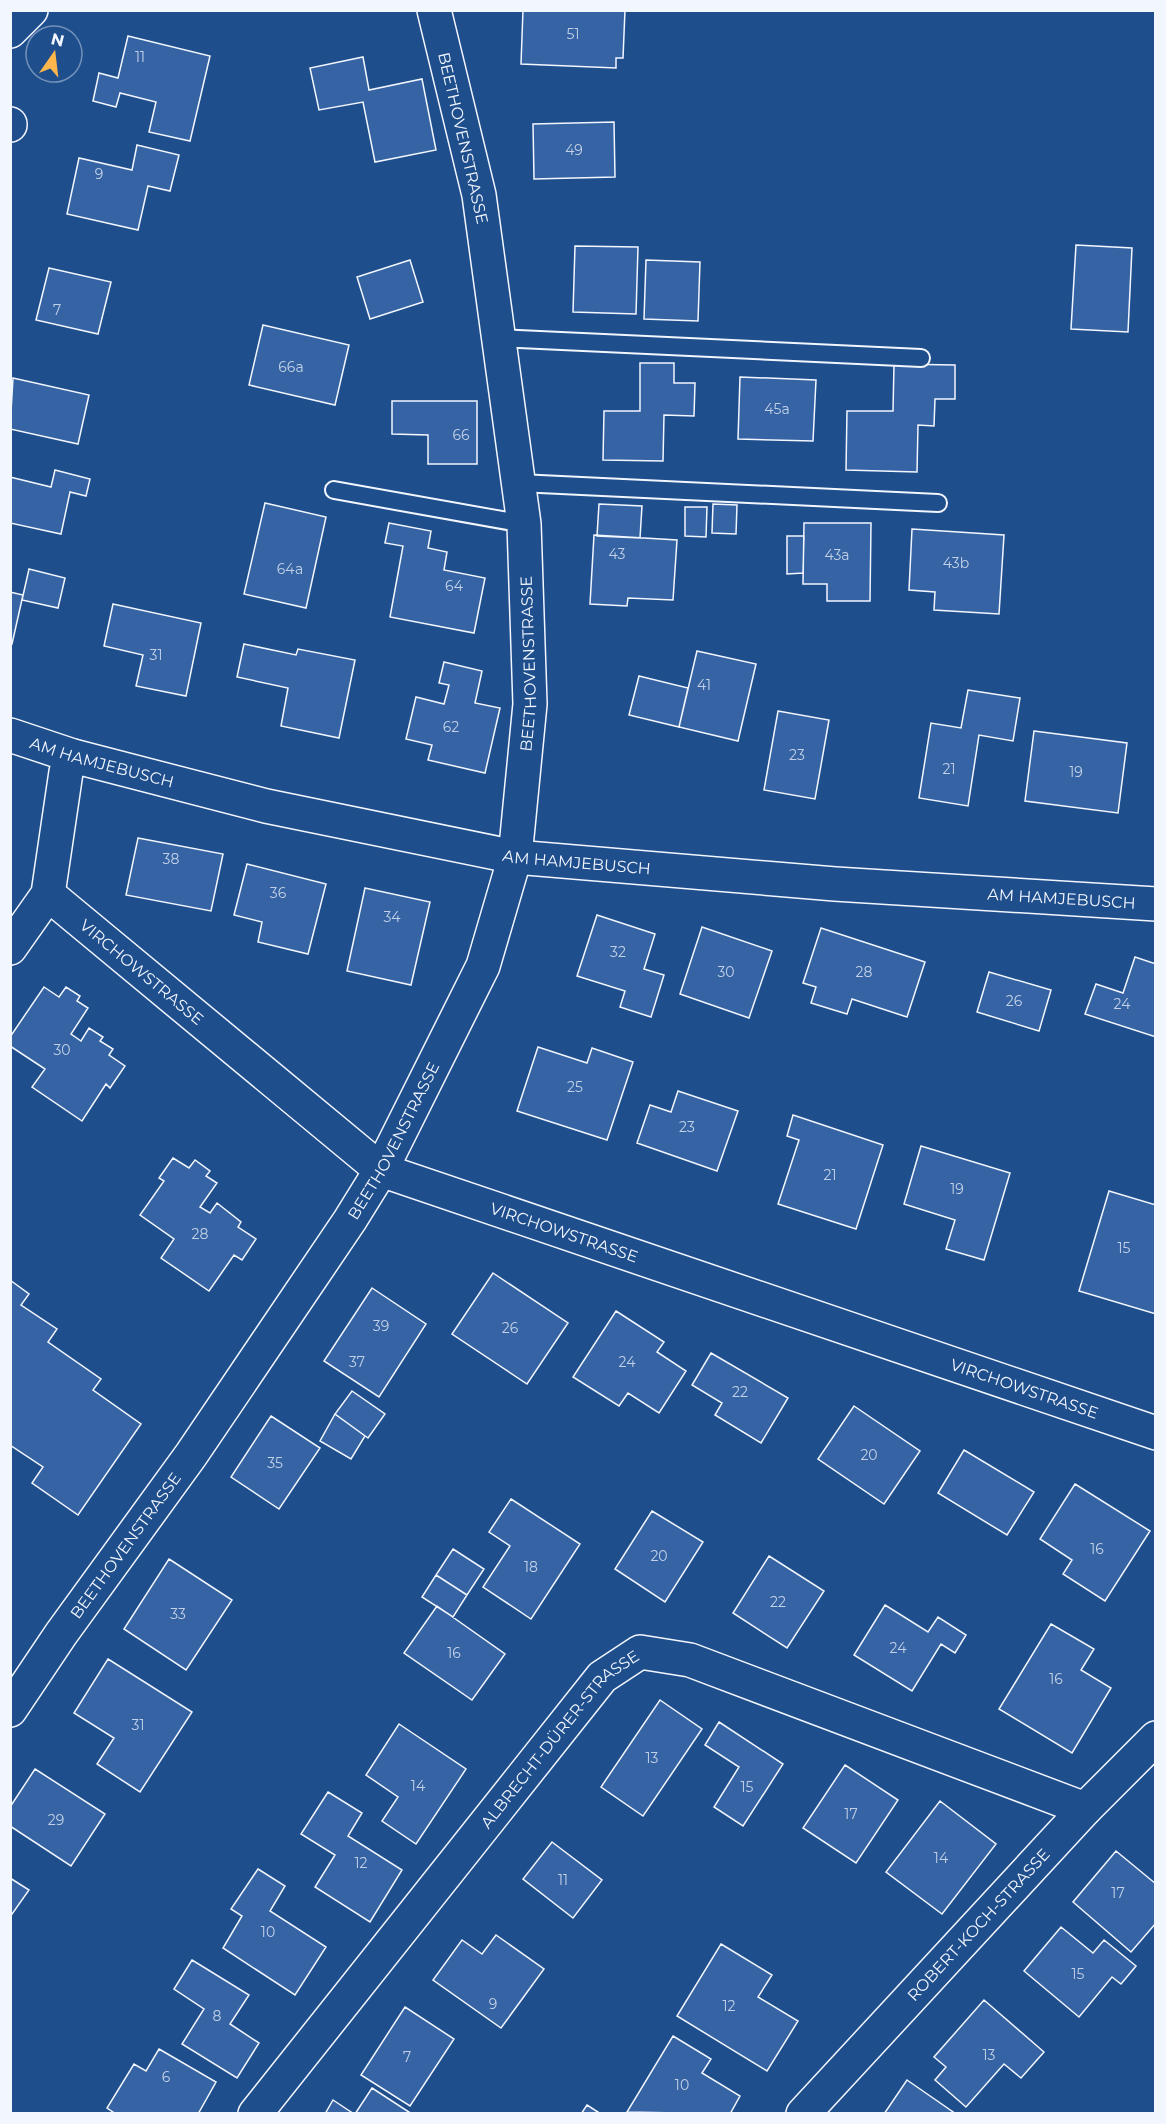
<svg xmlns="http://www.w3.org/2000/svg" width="1166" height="2124" viewBox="0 0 1166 2124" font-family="Montserrat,sans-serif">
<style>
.building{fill:#3563a3;stroke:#f2f6ff;stroke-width:1.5}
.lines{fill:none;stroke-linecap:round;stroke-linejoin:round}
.service-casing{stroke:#f2f6ff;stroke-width:20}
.minor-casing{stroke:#f2f6ff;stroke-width:36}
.service{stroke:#1f4e8c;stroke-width:16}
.minor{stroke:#1f4e8c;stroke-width:33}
.labels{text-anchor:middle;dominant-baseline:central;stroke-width:4.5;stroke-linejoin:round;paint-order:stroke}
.number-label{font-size:14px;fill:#c3d1e8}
.street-label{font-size:16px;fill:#f2f6ff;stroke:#1f4e8c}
</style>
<rect width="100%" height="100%" fill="#1f4e8c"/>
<path class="building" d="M523 10H625L623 58H616V68L521 64Z
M128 36 210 56 190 141 149 132 156 102 120 93 116 107 93 101 99 73 118 78Z
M363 57 369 90 422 79 436 150 375 162 363 102 319 110 310 68Z
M614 122 615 177 534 179 533 124Z
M137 145 179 155 170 191 148 186 138 230 67 214 79 158 132 170Z
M1076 245 1132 248 1128 332 1071 329Z
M575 246 638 247 636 314 573 312Z
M410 260 423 302 370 319 357 277Z
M646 260 700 262 698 321 644 319Z
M49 268 111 282 98 334 36 320Z
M263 325 349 345 335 405 249 385Z
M640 363H674V383H695L694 416 664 415 663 461 603 460 604 411H640Z
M894 364 955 365V399H935L934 426 918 425 917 472 846 470 847 411H893Z
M740 377 816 380 813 441 738 439Z
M13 378 89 395 78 444 10 429Z
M392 401H477V464H428V435L392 434Z
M55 470 90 479 86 496 70 492 61 534 10 523V477L51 487Z
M265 503 326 517 306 608 244 594Z
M599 504 642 506 640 538 597 536Z
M713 504 737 505 736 534 712 533Z
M685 507H707L706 537 685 536Z
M389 523 431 531 428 548 447 552 444 570 485 578 474 633 390 617 403 546 385 543Z
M804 523H871L870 601H827V584H803Z
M912 529 1004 535 999 614 934 610 935 592 909 590Z
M594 535 677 540 673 600 628 598 627 606 590 604Z
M787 536H804L803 573 787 574Z
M29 569 65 578 58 608 22 600Z
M10 592 23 595 12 644 10 643Z
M113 604 201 623 186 696 136 686 143 655 104 646Z
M244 644 296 655 298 649 355 660 339 738 281 726 288 688 237 677Z
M697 651 756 664 738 741 679 727Z
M444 662 482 671 475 703 500 708 485 773 428 760 432 745 406 739 416 697 444 704 449 685 439 683Z
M639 676 688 688 679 727 629 715Z
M968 690 1020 698 1013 741 979 735 968 806 919 798 931 723 961 728Z
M778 711 829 720 815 799 764 790Z
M1034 731 1127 743 1118 813 1025 801Z
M138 838 223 854 211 911 126 895Z
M247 864 326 884 308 954 258 942 262 922 234 915Z
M365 888 430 902 411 985 347 971Z
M597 915 655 934 644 969 664 975 651 1017 620 1007 625 991 577 976Z
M702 927 772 951 749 1018 680 994Z
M821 928 925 962 907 1017 852 999 847 1014 811 1003 816 987 803 983Z
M1135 957 1156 964V1037L1085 1014 1096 984 1123 993Z
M989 972 1051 990 1039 1031 977 1012Z
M44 987 59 997 66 987 80 996 77 1001 88 1008 71 1034 81 1041 89 1028 103 1037 100 1041 113 1049 109 1055 125 1066 110 1088 106 1084 82 1121 32 1087 45 1069 10 1046V1037Z
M538 1047 587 1063 592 1048 633 1062 607 1140 517 1111Z
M678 1091 738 1111 717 1171 637 1143 650 1105 671 1112Z
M793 1115 883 1145 856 1229 778 1204 799 1140 787 1136Z
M921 1146 1010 1173 984 1260 946 1249 955 1220 904 1204Z
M173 1158 189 1168 195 1160 210 1171 206 1176 217 1183 200 1207 210 1213 217 1203 241 1222 238 1227 256 1239 242 1260 234 1255 209 1291 161 1258 174 1239 140 1215 164 1181 159 1178Z
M1109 1191 1156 1205V1314L1079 1291Z
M493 1273 568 1323 527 1384 452 1334Z
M10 1280 29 1294 21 1305 57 1329 48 1342 101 1379 93 1390 141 1424 78 1515 32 1483 43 1467 10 1445Z
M372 1288 426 1324 379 1397 324 1361Z
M616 1311 664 1342 657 1352 686 1371 659 1413 628 1393 619 1406 573 1377Z
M711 1353 788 1398 761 1443 715 1415 722 1403 692 1385Z
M352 1391 385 1414 368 1438 335 1414Z
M854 1406 920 1451 884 1504 818 1459Z
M335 1414 365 1436 351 1459 320 1441Z
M271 1416 320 1448 279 1509 231 1477Z
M964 1450 1034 1492 1007 1535 938 1493Z
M1075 1484 1150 1531 1105 1601 1063 1574 1072 1560 1040 1539Z
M511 1499 580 1544 531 1619 483 1587 510 1546 489 1532Z
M652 1511 703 1542 665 1602 615 1569Z
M453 1549 484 1569 467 1595 436 1575Z
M769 1556 824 1591 787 1648 733 1613Z
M169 1559 232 1600 186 1670 124 1629Z
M436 1575 467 1595 453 1617 422 1597Z
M885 1605 928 1632 938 1617 966 1635 955 1653 941 1644 912 1691 854 1655Z
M437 1606 505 1654 472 1700 404 1653Z
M1051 1624 1094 1649 1081 1670 1111 1688 1072 1753 999 1709Z
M108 1659 192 1712 140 1792 97 1764 114 1738 74 1713Z
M660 1700 702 1729 643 1816 601 1787Z
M719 1722 783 1764 743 1826 714 1807 739 1767 705 1745Z
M399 1724 466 1769 416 1844 382 1821 398 1797 366 1775Z
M845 1765 898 1800 856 1863 803 1828Z
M35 1769 105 1814 71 1866 10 1826V1807Z
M328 1792 362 1813 348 1836 402 1870 370 1922 315 1887 335 1855 301 1834Z
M940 1801 996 1844 942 1914 886 1872Z
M552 1842 602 1880 573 1918 523 1879Z
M1116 1851 1156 1884V1923L1131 1952 1073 1902Z
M258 1869 285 1886 270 1911 326 1947 295 1995 223 1948 242 1916 231 1909Z
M10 1878 29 1890 10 1917Z
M1061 1927 1093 1953 1104 1940 1136 1966 1121 1984 1112 1977 1079 2017 1024 1971Z
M496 1935 544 1969 501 2028 433 1980 462 1940 482 1954Z
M721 1944 772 1975 758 1997 798 2021 767 2071 677 2016Z
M192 1960 249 1995 230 2024 259 2043 237 2078 182 2044 204 2009 174 1989Z
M984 2000 1044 2052 1021 2078 1004 2064 966 2107 935 2080 946 2067 934 2057Z
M405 2007 454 2039 410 2106 361 2075Z
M673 2036 711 2059 702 2073 740 2096 730 2114 627 2112Z
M159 2049 216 2082 198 2114H116L107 2108 134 2064 146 2071Z
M907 2080 956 2114H884Z
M372 2088 412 2114H355Z
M333 2100 354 2114H325Z
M587 2105 601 2114H581Z"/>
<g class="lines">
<defs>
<path id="service" d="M497 338 921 358
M519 483 938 503
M334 490 524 524"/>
<g id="minor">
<path d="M10 31 31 10"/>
<path d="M10 124V125"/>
<path id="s1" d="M10 735 73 756 266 806 515 857 835 884 1156 904"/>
<path id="s2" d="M48 894 381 1170 1156 1433"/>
<path d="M10 948 48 894 66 772 73 756"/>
<path id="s3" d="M10 1710 61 1634 191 1455 350 1220 381 1170 483 966 515 857 530 704 524 524 479 195 434 10"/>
<path id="s4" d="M255 2114 602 1677 640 1652 690 1660 1085 1809"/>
<path id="s5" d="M803 2114 1085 1809 1156 1738"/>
</g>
</defs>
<use href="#service" class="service-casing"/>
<use href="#minor" class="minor-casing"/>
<use href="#service" class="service"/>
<use href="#minor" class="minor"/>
</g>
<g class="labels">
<g class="number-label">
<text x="573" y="34">51</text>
<text x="140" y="57">11</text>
<text x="574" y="150">49</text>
<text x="99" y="174">9</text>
<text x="57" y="310">7</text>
<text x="291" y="367">66a</text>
<text x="777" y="409">45a</text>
<text x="461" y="435">66</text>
<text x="617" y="554">43</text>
<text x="837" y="555">43a</text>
<text x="956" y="563">43b</text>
<text x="290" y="569">64a</text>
<text x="454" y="586">64</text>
<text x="156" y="655">31</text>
<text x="704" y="685">41</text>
<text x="451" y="727">62</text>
<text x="797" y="755">23</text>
<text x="949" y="769">21</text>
<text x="1076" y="772">19</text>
<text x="171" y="859">38</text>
<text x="278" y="893">36</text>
<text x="392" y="917">34</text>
<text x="618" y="952">32</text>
<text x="726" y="972">30</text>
<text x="864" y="972">28</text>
<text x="1014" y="1001">26</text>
<text x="1122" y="1004">24</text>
<text x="62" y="1050">30</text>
<text x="575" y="1087">25</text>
<text x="687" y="1127">23</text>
<text x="830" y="1175">21</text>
<text x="957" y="1189">19</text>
<text x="200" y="1234">28</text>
<text x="1124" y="1248">15</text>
<text x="381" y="1326">39</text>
<text x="510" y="1328">26</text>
<text x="357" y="1362">37</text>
<text x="627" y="1362">24</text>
<text x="740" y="1392">22</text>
<text x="869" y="1455">20</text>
<text x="275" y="1463">35</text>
<text x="1097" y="1549">16</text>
<text x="659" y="1556">20</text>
<text x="531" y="1567">18</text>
<text x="778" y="1602">22</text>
<text x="178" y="1614">33</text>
<text x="898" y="1648">24</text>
<text x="454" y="1653">16</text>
<text x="1056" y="1679">16</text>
<text x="138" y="1725">31</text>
<text x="652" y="1758">13</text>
<text x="418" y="1786">14</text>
<text x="747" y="1787">15</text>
<text x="851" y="1814">17</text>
<text x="56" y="1820">29</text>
<text x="941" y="1858">14</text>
<text x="361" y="1863">12</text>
<text x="563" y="1880">11</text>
<text x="1118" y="1893">17</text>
<text x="268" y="1932">10</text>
<text x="1078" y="1974">15</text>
<text x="493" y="2004">9</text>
<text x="729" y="2006">12</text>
<text x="217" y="2016">8</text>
<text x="989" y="2055">13</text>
<text x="407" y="2057">7</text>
<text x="166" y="2077">6</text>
<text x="682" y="2085">10</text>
</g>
<g class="street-label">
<text transform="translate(463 138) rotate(77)">BEETHOVENSTRASSE</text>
<text stroke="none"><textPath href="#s3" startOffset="1191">BEETHOVENSTRASSE</textPath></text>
<text stroke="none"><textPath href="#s1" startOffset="96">AM HAMJEBUSCH</textPath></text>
<text stroke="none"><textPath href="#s1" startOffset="582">AM HAMJEBUSCH</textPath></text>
<text stroke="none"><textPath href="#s1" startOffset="1068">AM HAMJEBUSCH</textPath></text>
<text stroke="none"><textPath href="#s2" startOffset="122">VIRCHOWSTRASSE</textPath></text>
<text stroke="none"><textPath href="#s3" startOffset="687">BEETHOVENSTRASSE</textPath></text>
<text stroke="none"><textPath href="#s2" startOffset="626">VIRCHOWSTRASSE</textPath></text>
<text stroke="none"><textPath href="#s2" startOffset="1112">VIRCHOWSTRASSE</textPath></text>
<text stroke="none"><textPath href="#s3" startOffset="201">BEETHOVENSTRASSE</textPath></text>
<text stroke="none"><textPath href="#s4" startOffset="484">ALBRECHT-DÜRER-STRASSE</textPath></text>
<text stroke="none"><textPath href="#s5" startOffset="258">ROBERT-KOCH-STRASSE</textPath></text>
</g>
</g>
<rect width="1166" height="2124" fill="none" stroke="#f2f6ff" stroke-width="24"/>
<g transform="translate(54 54) rotate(14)"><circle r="28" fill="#1f4e8c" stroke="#7391ba" stroke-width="1.5"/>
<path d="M0-4.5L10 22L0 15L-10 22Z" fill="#ffb74d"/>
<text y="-9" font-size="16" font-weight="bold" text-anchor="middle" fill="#f2f6ff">N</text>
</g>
</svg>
